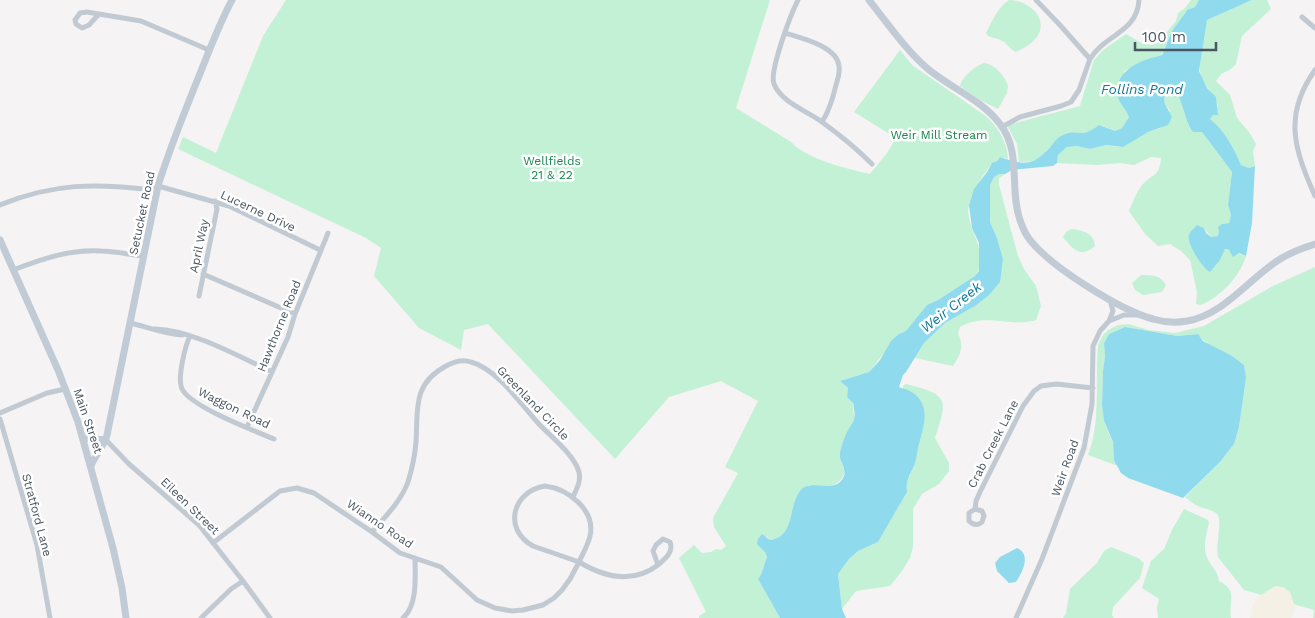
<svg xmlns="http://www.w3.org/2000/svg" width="1315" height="618" viewBox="0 0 1315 618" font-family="'Work Sans',sans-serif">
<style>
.green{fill:#c3f1d5}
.sand{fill:#f5f0e5}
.water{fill:#90daee}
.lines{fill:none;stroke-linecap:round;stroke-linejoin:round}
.street{stroke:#c1cad2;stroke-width:5}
.secondary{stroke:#c1cbd6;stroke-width:7}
.labels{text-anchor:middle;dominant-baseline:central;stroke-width:5;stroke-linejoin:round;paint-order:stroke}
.park-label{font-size:12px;fill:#17864f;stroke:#fff}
.street-label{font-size:12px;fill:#4a5661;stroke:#fff}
.water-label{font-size:14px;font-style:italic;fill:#0c7c9b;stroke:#fff}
</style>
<rect width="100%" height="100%" fill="#f5f3f3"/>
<path class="green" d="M286 0H770L736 108 791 142C806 159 848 169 870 174L887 153 896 138 854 112 900 50 912 65 987 117C999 129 1007 142 1008 159L1001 157C997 161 992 163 989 167 982 177 972 192 969 205 963 227 993 253 975 276L938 300 927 305 907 331 899 334 869 372 840 381 848 388 847 397 854 404 853 409 855 418 845 436 844 443 840 452 841 462 845 471C840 489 825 487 808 485 803 495 797 504 792 514 787 527 787 538 770 540L766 536 765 552 767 557C764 564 763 573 758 579L780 618H699V616L706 612 679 558 694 545 702 553 711 552 716 549 721 550 726 546 714 527 713 518 738 473 725 467 758 401 721 381 669 397 615 459 488 324 464 330 461 350 419 328 374 276 381 248 366 238 178 149 183 137 216 153 263 36Z
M1009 0C1024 0 1045 13 1040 31 1037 41 1025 48 1016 52 1009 49 1007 42 1000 40 994 37 990 39 986 33 992 21 998 7 1009 0Z
M1191 0H1199L1195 7 1187 10C1183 17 1179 21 1174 28 1170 33 1166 47 1161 55L1151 58 1124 71 1129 117 1122 128 1115 131 1103 126C1090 132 1082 135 1068 133 1062 138 1055 142 1049 148 1037 159 1037 162 1019 162L1017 144 1007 125 1080 106 1094 60 1103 50 1126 34 1143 44 1153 45 1159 42 1166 33 1176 21 1178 13 1185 8Z
M1252 0H1267L1271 9 1242 36 1236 64 1231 69 1221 74 1216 81 1230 95 1237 118 1249 132 1256 144 1253 152 1255 166 1249 168 1241 165C1234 148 1225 131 1210 119L1218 106C1215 93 1202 85 1200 71 1199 68 1205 25 1207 20Z
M984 63C996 65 1004 75 1008 86L1007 93 998 109 980 100 960 86C962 77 975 66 984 63Z
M1167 93 1179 96C1183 105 1187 126 1193 132H1202L1232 172 1228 205 1231 215 1229 223 1222 224 1218 236 1211 237 1204 228 1197 225 1220 260 1224 249 1246 256C1239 278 1221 296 1201 305L1196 304 1197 292 1190 260 1181 251 1170 244 1158 246 1145 234 1129 211C1133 202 1137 190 1144 183 1156 172 1159 176 1161 158L1151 157 1134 165 1120 163 1097 165 1057 163 1058 155 1067 147 1077 146 1090 149 1105 145 1119 147 1148 132 1161 128 1170 111 1165 104 1164 98Z
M999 174H1005L999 178V185L1018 256 1024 269 1036 286 1041 306 1036 320C1010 328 986 312 960 327L958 333C964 347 961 354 953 366L915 358 924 343 945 323 975 306 1003 259 997 238 990 222V185L994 177Z
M1072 229C1083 230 1095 234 1095 246 1080 259 1073 249 1063 237L1067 231Z
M1315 267V618H1313L1314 610 1244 590 1218 557C1215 546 1223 520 1217 514 1212 509 1204 509 1198 506 1193 504 1189 500 1185 497L1220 462 1234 444 1239 427 1246 378 1244 365C1234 357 1202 343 1198 334L1178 336 1166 334 1125 327 1109 334 1104 343 1105 356 1103 371 1102 405 1104 422 1113 443 1114 460 1118 466 1088 455C1101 424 1095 378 1098 345L1103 335 1108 330 1118 325 1128 324 1149 330 1175 333 1204 326 1273 286Z
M1141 275C1153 275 1160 275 1166 285L1162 292 1143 295 1135 290 1132 283Z
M906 384C949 395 948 398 935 438L949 463V471L939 484 922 494 913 509V547L910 558 902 571 890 586 856 591 842 609 838 574 849 559 858 551 878 542 907 492 906 485 915 462 923 405 910 391 903 389V386Z
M1184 509 1208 520 1209 523C1206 536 1201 550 1210 563 1214 570 1218 572 1219 581 1239 591 1228 601 1231 618H1158L1157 608 1159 599 1142 588 1151 561 1164 549 1172 530Z
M1111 547 1138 558 1144 563 1140 578 1113 607 1112 615 1114 618H1063L1066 613 1070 589 1097 563 1104 551Z"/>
<path class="sand" d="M1275 586 1283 587 1290 592 1295 607 1292 618H1250L1253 603 1258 597Z"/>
<path class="water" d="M1199 0H1252L1207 20 1199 71 1207 88 1216 97 1218 115H1213L1210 119C1225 131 1234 148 1241 165L1249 168 1255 166 1252 223 1246 256 1239 253 1233 257 1229 250 1225 249 1220 260 1210 272C1203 269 1186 243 1189 235 1190 231 1195 228 1197 225L1204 228 1206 233 1211 237 1218 236 1219 231 1218 227 1222 224 1229 223 1231 215 1228 205 1232 172 1202 132H1193C1187 126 1183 105 1178 95L1167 93 1164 98 1165 104 1172 117 1168 125 1148 132 1123 147 1106 145 1090 149 1077 146 1067 147 1058 155 1057 163 1053 166 1012 170 1005 174H999L994 177 990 185V222L997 238 1003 259 1000 282 989 295 975 306 945 323 924 343 906 372 903 375 899 387C903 389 907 389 910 391 932 404 924 425 919 444 917 450 917 457 915 463 911 474 905 480 907 492L878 542 858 551 849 559 838 574 842 609 846 618H780L758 579C763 573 764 564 767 557L765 552 757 544 758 539 762 534 770 540C795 537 788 507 800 491 811 477 836 496 844 476 847 468 839 462 840 454 840 451 845 435 847 432 849 428 853 423 854 419 856 414 853 409 854 404L847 397 848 388 840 381 869 372 880 360 891 341 899 334 906 331 927 305 938 300 975 276 979 271V243L972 228 969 205 974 189 987 172 992 163 997 161 1000 157C1026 166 1033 166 1052 145 1055 141 1058 137 1063 135 1078 128 1081 140 1099 125L1115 131 1122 128 1129 117C1127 111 1122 106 1119 100 1110 72 1140 60 1162 55 1166 47 1170 33 1174 28 1179 21 1183 17 1187 10L1195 7Z
M1125 327 1166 334 1178 336 1198 334 1203 341 1232 356 1244 365 1246 378 1239 427 1234 444 1220 462 1183 498 1128 478 1121 473 1114 460 1113 442 1104 421 1102 405 1103 371 1105 356 1104 343 1109 334Z
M1017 548C1032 555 1022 572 1016 582L1009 583 997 571 995 563 1000 557Z"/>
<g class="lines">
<path class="street" d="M798 0C791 14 769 71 774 84 782 103 807 111 822 122 840 135 856 148 872 164
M1036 0 1059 24 1090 59C1105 34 1137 33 1139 0
M98 15 89 25 82 28 76 24 75 20 80 13 87 12 141 21 209 50
M1302 17 1315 28
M785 33C801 38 837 46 839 66 840 73 838 79 836 85 833 98 829 111 822 122
M1315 70C1283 115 1294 149 1315 196
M1002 127 1020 117 1061 106 1071 102 1079 90 1090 59
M0 205C53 183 96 183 152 190L158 186 229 206 320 250
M13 270C42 259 70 249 101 251 116 251 130 255 144 256
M203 274 295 314
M199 296 217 209 215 201
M1109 321 1124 315H1138
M131 323C147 327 164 334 182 335
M155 329C192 330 238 356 272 372
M190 336C185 346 177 379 182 389 191 407 255 431 274 439
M0 413 47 393 65 389
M0 419 37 545 50 618
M247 427 288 337 295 314 328 233
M106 440 129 464 199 525 243 581 270 618
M545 486C568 489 596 510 590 536 588 545 583 553 579 562L533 546C502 529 513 491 545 486Z
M975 509 982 511 984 516 982 522C978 526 973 525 969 521V513L975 509 976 501 980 492 1023 406 1034 391 1041 386 1056 384 1093 388
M372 532C385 517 401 501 408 482 412 469 415 455 416 442 418 410 412 384 446 366 453 362 463 359 471 362 497 369 521 404 538 423 550 436 574 454 579 472 581 481 577 488 573 497
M663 539 670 542C674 552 665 559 658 565L653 551 656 545Z
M213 543 280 491 297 488 314 493 372 532 400 553 441 567 477 600 495 608 512 611 523 610 543 605 554 598 562 590 570 579 579 562C604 577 633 584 658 565
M201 618 231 589 243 581
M403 618C418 605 415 576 415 558
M1016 618 1042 559 1084 448 1092 404 1093 346 1100 331 1109 321 1113 311 1110 300"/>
<path class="secondary" d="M869 0C888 24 905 49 928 69 951 88 982 100 1000 124 1022 152 1009 189 1020 220 1022 226 1025 234 1030 240 1051 267 1120 310 1153 319 1163 322 1176 323 1187 321 1223 315 1248 280 1277 261 1289 253 1302 248 1315 244
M0 240 58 370 78 422 113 548 122 588 126 618
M83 438 106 440
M91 466C95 455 104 447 107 435L158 186C169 150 183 116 197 81 208 54 218 26 232 0"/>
</g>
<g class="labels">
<g class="park-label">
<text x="939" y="135">Weir Mill Stream</text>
<text x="552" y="161">Wellfields<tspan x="552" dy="14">21 &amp; 22</tspan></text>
</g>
<g class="street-label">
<text transform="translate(258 211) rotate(25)">Lucerne Drive</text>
<text transform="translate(142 213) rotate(-78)">Setucket Road</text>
<text transform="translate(199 246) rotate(-78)">April Way</text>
<text transform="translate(279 326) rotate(-68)">Hawthorne Road</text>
<text transform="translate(533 403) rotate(46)">Greenland Circle</text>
<text transform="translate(234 408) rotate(26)">Waggon Road</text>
<text transform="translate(88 421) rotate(71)">Main Street</text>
<text transform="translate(993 444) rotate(-63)">Crab Creek Lane</text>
<text transform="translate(1065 468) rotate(-70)">Weir Road</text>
<text transform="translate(190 506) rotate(44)">Eileen Street</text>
<text transform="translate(37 515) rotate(75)">Stratford Lane</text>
<text transform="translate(380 524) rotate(34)">Wianno Road</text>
</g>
<g class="water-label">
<text x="1142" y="89">Follins Pond</text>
<text transform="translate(951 307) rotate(-38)">Weir Creek</text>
</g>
</g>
<path d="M1135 42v8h81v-8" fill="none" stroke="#4a5661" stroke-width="2.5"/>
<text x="1142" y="42" font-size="15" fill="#4a5661" stroke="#ffffff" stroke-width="4" paint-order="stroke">100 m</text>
</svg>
